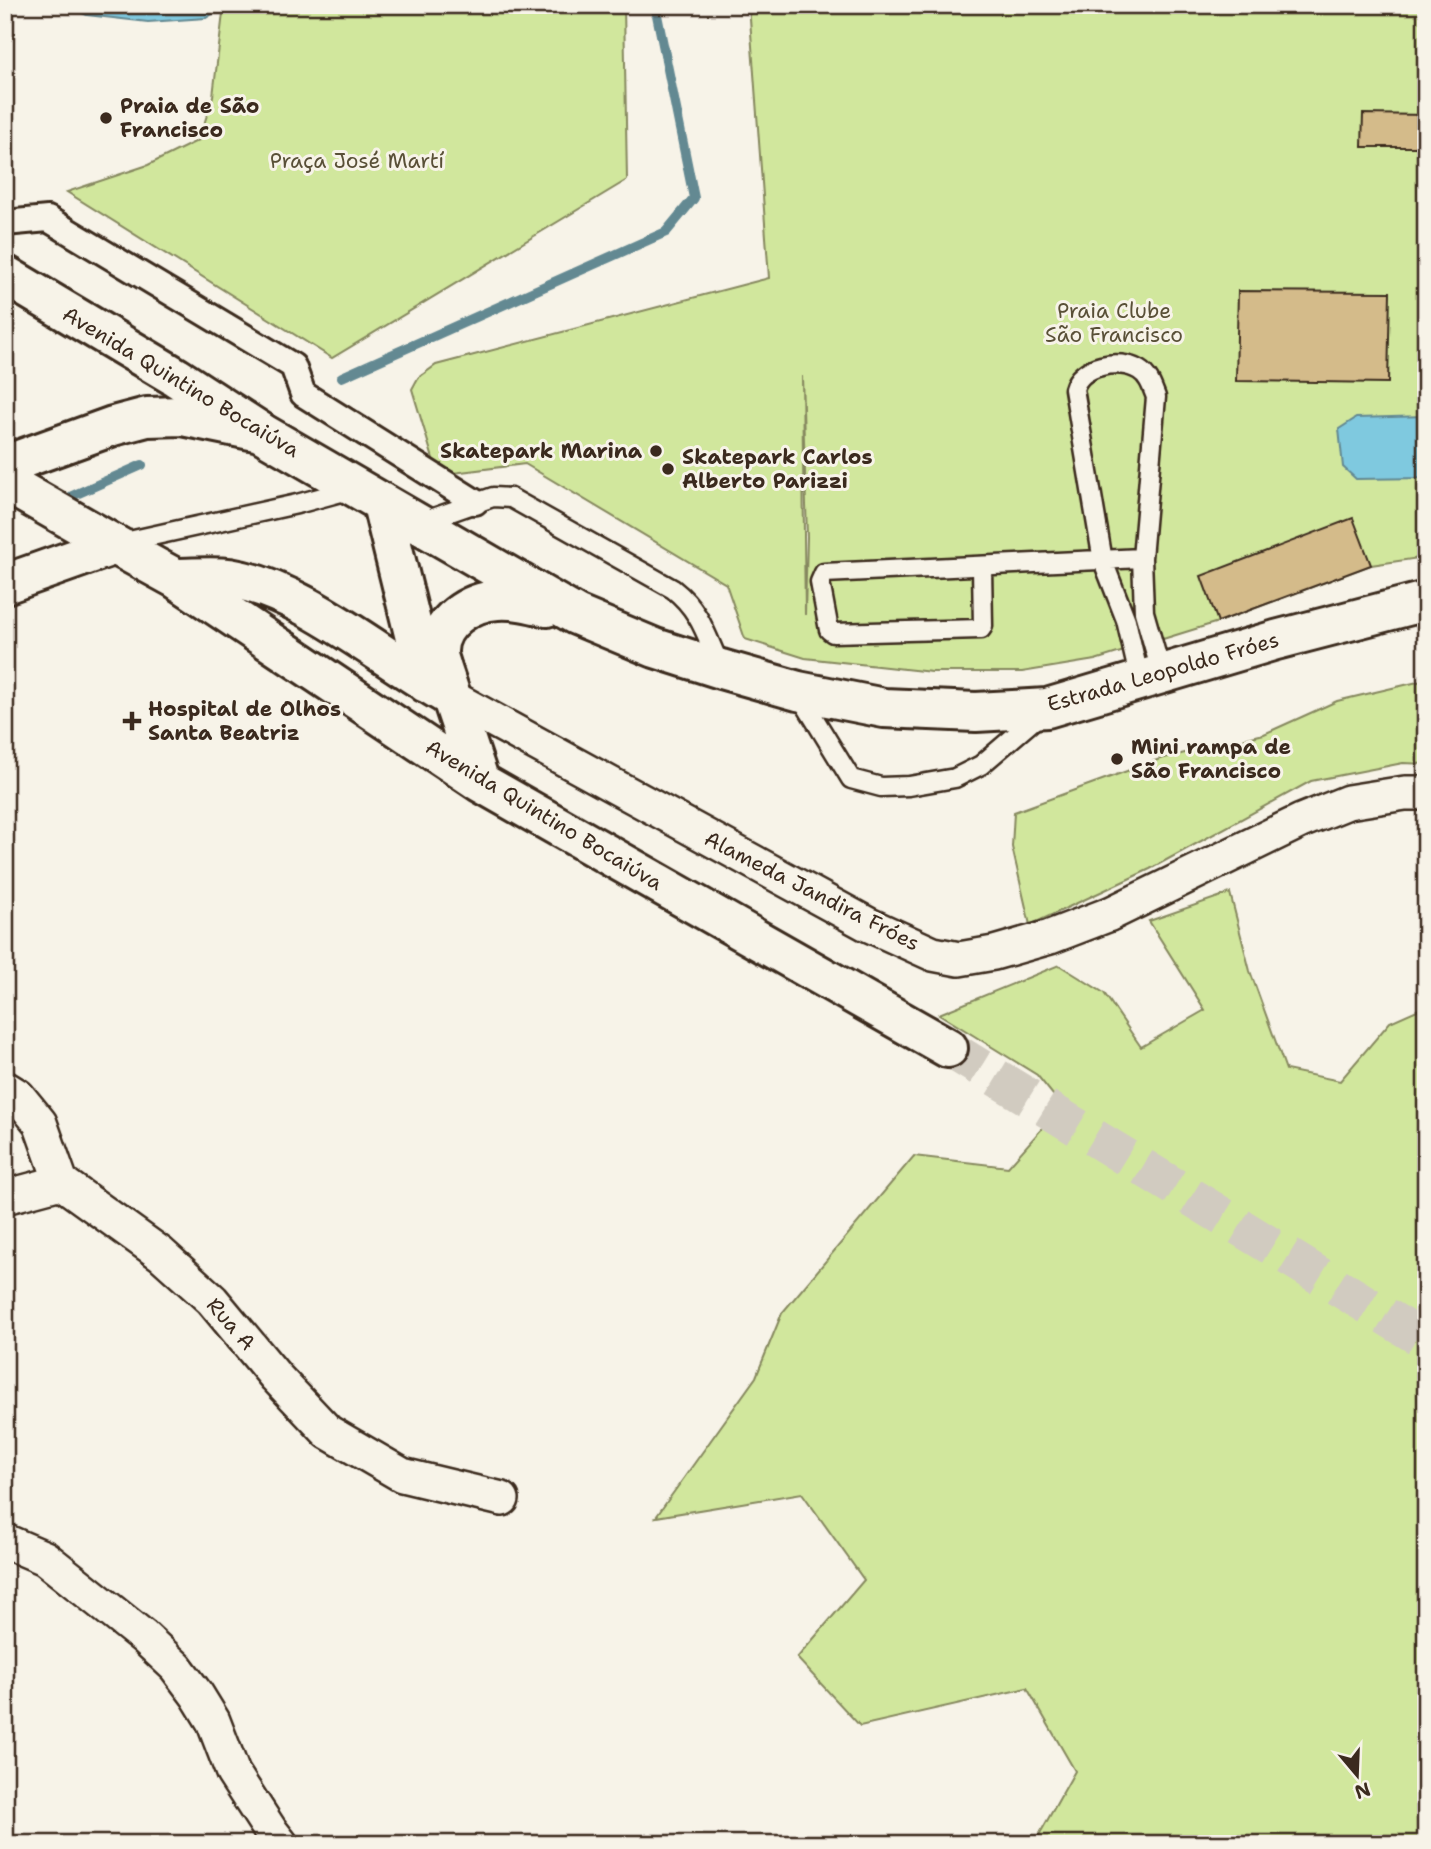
<svg xmlns="http://www.w3.org/2000/svg" width="1431" height="1849" viewBox="0 0 1431 1849" font-family="'Shantell Sans',sans-serif">
<style>
.green{fill:#d1e79d;stroke:#86885e;stroke-width:2;fill-rule:evenodd}
.water{fill:#7fc9df;stroke:#648992;stroke-width:2}
.lines{fill:none;stroke-linecap:round;stroke-linejoin:round}
.stream{stroke:#648992;stroke-width:10}
.building{fill:#d4bb8a;stroke:#3b2a1e;stroke-width:2}
.primary-tunnel{stroke:#d1cbc0;stroke-width:38;stroke-dasharray:38 19;stroke-linecap:butt}
.service-casing{stroke:#3b2a1e;stroke-width:23}
.pedestrian-casing{stroke:#3b2a1e;stroke-width:30}
.minor-casing{stroke:#3b2a1e;stroke-width:38}
.secondary-casing{stroke:#3b2a1e;stroke-width:44}
.primary-casing{stroke:#3b2a1e;stroke-width:44}
.service{stroke:#f7f3e8;stroke-width:18}
.pedestrian{stroke:#f7f3e8;stroke-width:24}
.minor{stroke:#f7f3e8;stroke-width:33}
.secondary{stroke:#f7f3e8;stroke-width:38}
.primary{stroke:#f7f3e8;stroke-width:38}
.poi-dot{fill:#3b2a1e;stroke:#f7f3e8;stroke-width:2.5}
.labels{text-anchor:middle;dominant-baseline:central;stroke-width:6;stroke-linejoin:round;paint-order:stroke}
.poi-label{font-size:21px;font-weight:bold;fill:#3b2a1e;stroke:#f7f3e8;text-anchor:start}
.park-label{font-size:21px;fill:#595037;stroke:#f7f3e8}
.street-label{font-size:21px;fill:#3b2a1e;stroke:#f7f3e8}
</style>
<rect width="100%" height="100%" fill="#f7f3e8"/>
<filter id="ink" filterUnits="userSpaceOnUse"><feTurbulence type="fractalNoise" baseFrequency=".0143" numOctaves="2"/><feDisplacementMap in="SourceGraphic" scale="14" xChannelSelector="R" yChannelSelector="G"/><feConvolveMatrix kernelMatrix="1 2 1 2 8 2 1 2 1" color-interpolation-filters="sRGB"/></filter>
<g filter="url(#ink)">
<path class="green" d="M224 5H624L627 180 332 358 67 192 148 165 199 140 213 96Z
M749 5H1426V557L1371 565 1218 622 1095 660 1022 672H932L805 658 745 639 726 584 525 464 445 474 434 462 412 389 418 378 436 365 769 278ZM802 376 807 537 805 615 802 377Z
M1426 680V764L1403 763 1311 781 1150 869 1030 925 1012 847 1014 812 1160 759 1264 734 1337 701Z
M1230 893 1250 971 1286 1070 1340 1081 1390 1022 1426 1006V1844H1034L1075 1771 1027 1688 860 1726 797 1658 864 1580 802 1493 656 1517 756 1377 782 1313 914 1156 1008 1167 1062 1106 1037 1075 939 1014 1059 965 1104 993 1141 1047 1205 1010 1149 921Z"/>
<path class="water" d="M63 5H221L217 11 206 18 148 22 87 15Z
M1426 416V478L1356 479 1343 467 1339 429 1356 418Z"/>
<g class="lines">
<path class="stream" d="M342 377 666 232 694 198 655 5
M72 496 142 465"/>
</g>
<path class="building" d="M1363 114 1426 115V147H1362Z
M1238 291 1390 292 1388 383 1236 381Z
M1353 518 1371 565 1218 622 1201 576Z"/>
<g class="lines">
<path class="primary-tunnel" d="M948 1048 1426 1341"/>
<defs>
<path id="service" d="M419 523 493 497 511 498 673 589C700 610 706 635 720 666
M120 543 297 504 352 489
M982 567 983 626 981 629 833 633 829 630 820 582 824 573 1142 558
M1140 681 1126 620 1103 561 1074 389C1080 365 1119 358 1139 370 1149 376 1152 387 1156 397L1142 558 1144 612 1162 675
M799 694 851 779 881 787 909 786 955 778 981 765 1042 713"/>
<path id="pedestrian" d="M5 223 48 219 293 366 303 394 475 502"/>
<path id="minor" d="M451 697 867 924 933 954 959 959 994 953 1050 937 1110 914 1301 821 1348 802 1405 793H1426
M5 1088 18 1096 40 1123 61 1182 161 1254 212 1300 276 1377 328 1432 402 1475 502 1499
M5 1197 61 1182
M5 1541 45 1558 144 1637 176 1667 197 1695 213 1721 233 1773 270 1830 281 1844"/>
<path id="secondary" d="M5 275 176 377 259 431
M5 482 115 545"/>
<path id="primary" d="M5 465 113 426 147 417 182 416 260 432 576 615 655 648 721 669 798 691 884 708 976 712 1047 708 1276 640 1426 601
M382 504 426 683
M175 578C193 578 212 576 229 578 305 590 383 660 451 697
M5 584 115 545 175 578 480 782 948 1048
M480 782 442 669C441 664 438 658 438 653 437 622 471 601 498 600 515 599 531 603 547 607"/>
</defs>
<use href="#service" class="service-casing"/>
<use href="#pedestrian" class="pedestrian-casing"/>
<use href="#minor" class="minor-casing"/>
<use href="#secondary" class="secondary-casing"/>
<use href="#primary" class="primary-casing"/>
<use href="#service" class="service"/>
<use href="#pedestrian" class="pedestrian"/>
<use href="#minor" class="minor"/>
<use href="#secondary" class="secondary"/>
<use href="#primary" class="primary"/>
</g>
</g>
<g class="poi-dot">
<circle cx="106" cy="118" r="7"/>
<circle cx="656" cy="451" r="7"/>
<circle cx="668" cy="469" r="7"/>
<path d="M128.5 710.5h7v7h7v7h-7v7h-7v-7h-7v-7h7z"/>
<circle cx="1117" cy="759" r="7"/>
</g>
<g class="labels">
<g class="poi-label">
<text x="120" y="106">Praia de São<tspan x="120" dy="24">Francisco</tspan></text>
<text x="642" y="451" text-anchor="end">Skatepark Marina</text>
<text x="682" y="457">Skatepark Carlos<tspan x="682" dy="24">Alberto Parizzi</tspan></text>
<text x="148" y="709">Hospital de Olhos<tspan x="148" dy="24">Santa Beatriz</tspan></text>
<text x="1131" y="747">Mini rampa de<tspan x="1131" dy="24">São Francisco</tspan></text>
</g>
<g class="park-label">
<text x="357" y="161">Praça José Martí</text>
<text x="1114" y="311">Praia Clube<tspan x="1114" dy="24">São Francisco</tspan></text>
</g>
<g class="street-label">
<text transform="translate(181 382) rotate(31)">Avenida Quintino Bocaiúva</text>
<text transform="translate(1163 672) rotate(-16)">Estrada Leopoldo Fróes</text>
<text transform="translate(544 815) rotate(31)">Avenida Quintino Bocaiúva</text>
<text transform="translate(812 891) rotate(27)">Alameda Jandira Fróes</text>
<text transform="translate(231 1324) rotate(49)">Rua A</text>
</g>
</g>
<rect width="1431" height="1849" fill="none" stroke="#f7f3e8" stroke-width="28"/>
<rect x="14" y="14" width="1403" height="1821" fill="none" stroke="#3b2a1e" stroke-width="2.5" filter="url(#ink)"/>
<g transform="translate(1357 1775) rotate(161)" stroke="#f7f3e8" stroke-width="5" paint-order="stroke">
<path d="M0-5L12 26L0 18L-12 26Z" fill="#3b2a1e"/>
<text y="-10" font-size="19" font-weight="bold" text-anchor="middle" fill="#3b2a1e">N</text>
</g>
</svg>
